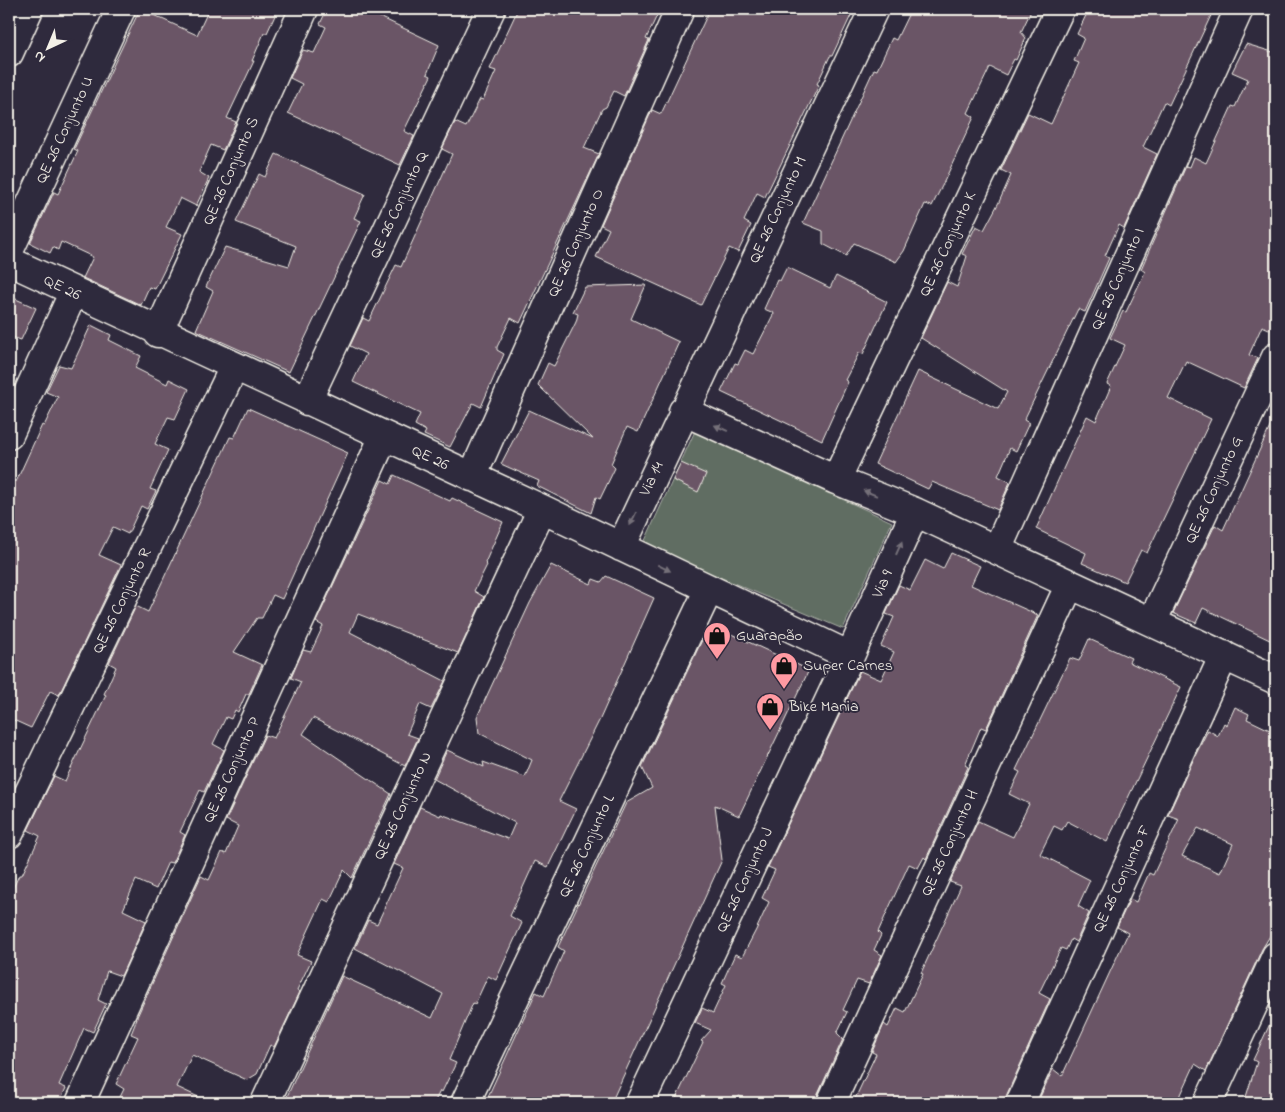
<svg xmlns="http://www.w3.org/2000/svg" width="1285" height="1112" viewBox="0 0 1285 1112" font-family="'Indie Flower',sans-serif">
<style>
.green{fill:#606d62;stroke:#aaafa5}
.building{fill:#6a5466;stroke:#f4f1e8;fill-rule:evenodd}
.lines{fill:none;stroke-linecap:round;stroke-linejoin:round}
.minor-casing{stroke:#f4f1e8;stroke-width:31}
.minor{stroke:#2f2a3d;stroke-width:28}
.oneway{fill:#747079}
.labels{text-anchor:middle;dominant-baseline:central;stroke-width:4;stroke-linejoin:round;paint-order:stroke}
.street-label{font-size:16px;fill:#f4f1e8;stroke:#2f2a3d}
.poi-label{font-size:16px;fill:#f4f1e8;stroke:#2f2a3d;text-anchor:start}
</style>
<rect width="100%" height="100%" fill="#2f2a3d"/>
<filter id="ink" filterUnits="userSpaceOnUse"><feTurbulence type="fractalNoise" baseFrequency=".02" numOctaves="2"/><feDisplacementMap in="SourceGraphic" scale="10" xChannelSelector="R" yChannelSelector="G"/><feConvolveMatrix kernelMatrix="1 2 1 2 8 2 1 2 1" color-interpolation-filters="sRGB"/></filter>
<g filter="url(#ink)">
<path class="green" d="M695 431 892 522 843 629 643 545Z"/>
<path class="building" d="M140 9 197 35 209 9H278L267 33H264L252 61H254L227 118 236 122 223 150 211 145 199 172 209 178 196 206 180 198 166 227 182 234 155 289 149 287 141 305 83 278 93 257 61 242 58 250 53 247 50 253 30 243 54 192 58 194 78 151 74 149Z
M327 9H363L439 45 427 74 431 76 404 131 414 136 400 165 288 113 302 84 290 78 303 50 314 53 326 27 320 24Z
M518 9H660L646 39 649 40 624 96 614 91 606 107 602 109 584 148 599 154 520 323 511 318 497 347V350L504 354 481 407 473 403 450 447 424 435 426 431 415 425 420 414 353 382 366 354 350 346 363 318 369 321 396 265 401 267 452 154 442 149 455 122 466 127 480 99 483 100 496 71 490 69Z
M710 9H854L832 56H830L817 84 819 85 765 197 757 193 744 221 751 225 738 252 729 248 701 305 596 257 609 229 601 225 652 110 661 114Z
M911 9H1032L1021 32 1026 38 1016 60 1014 59 1006 75 990 67 968 113 974 117 943 184 932 206 925 204 904 251 896 262 854 243 846 256 823 244V231L803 223 874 69 877 70 892 38 896 40Z
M1089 9H1214L1169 105 1164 102 1143 147 1157 154 1124 228 1119 225 1105 256 1109 258 1085 312 1078 309 1024 420 1029 423 1016 451 1010 448 998 476 1010 482 998 510 932 482 928 489 875 464 918 371 998 409 1007 392 921 338 947 282 957 287 967 256 962 254 976 226 984 230 999 202 1011 175 1001 170 1028 113 1051 124 1079 63 1074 61 1084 38 1077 34Z
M1246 44 1276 53V332L1262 326 1249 355 1258 358 1244 388 1186 361 1168 398 1211 419 1147 553 1141 550 1125 582 1082 563 1086 553 1036 529 1087 416 1096 421 1111 386 1107 384 1125 345 1110 338 1123 311 1126 312 1145 272 1141 269 1186 166 1190 167 1194 157 1206 163 1232 106 1235 107 1248 79 1232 72Z
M276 154 365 194 354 218 361 221 289 372 196 330 213 291 206 287 225 247 289 266 296 246 236 222 259 174 265 177Z
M787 267 830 288 836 276 887 302 863 354 859 353 845 380 848 382 822 440 721 392 735 363 738 364 745 350 753 354 774 313 764 309 777 280 780 281Z
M646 285 631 319 679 342 638 432 627 427 611 464 615 468 600 499 596 497 591 513 537 486 539 481 501 464 529 410 593 439 538 385 548 363 554 366 576 322 578 314 573 312 585 287Z
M9 296 36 308 21 340 9 336Z
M91 325 111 335 109 340 141 356 135 368 167 384 169 379 189 389 175 419 168 417 155 444 168 450 150 489 156 491 147 509 141 506 128 534 113 527 99 555 121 565 59 695 50 691 31 728 9 718V478L16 482 42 425 44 426 58 397 46 392 59 365 71 368Z
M248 408 348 453 282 599 273 595 262 618H257L234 652 262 665 249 694H246L238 712 235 710 231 719 226 717 213 744 224 750 204 792 200 790 180 832 185 835 172 863 168 862 156 889 136 880 123 910 146 921 121 976 107 971 98 1000 106 1004 93 1032 84 1028 59 1085 66 1088 59 1103H9V897L19 875H22L40 836 28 830 54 776 65 781 106 695 104 694 116 667 109 663 136 606 148 612 230 437 234 438Z
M1276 414V643L1203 608 1196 623 1173 613 1215 525 1223 530Z
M681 463 706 474 698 492 673 480Z
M394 475 450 501 452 498 503 522 485 563 487 565 474 591 484 597 458 653 358 614 350 632 445 681 431 709 420 704 407 734 418 738 405 766 313 718 303 734 391 794 352 878 344 870 329 902 323 899 297 955 311 961 297 990 300 992 274 1047 270 1045 257 1074 247 1080 192 1055 177 1087 211 1103H117L124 1089 116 1084 138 1037 131 1034 137 1019H136L201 876 209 880 222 852 226 854 238 826 226 820 265 735 274 738 301 682 291 678 303 650 311 652 323 626 316 622 382 480 390 484Z
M951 553 980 566 971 585 1038 615 986 729 981 727 965 765 968 767 926 859 924 857 918 868 909 864 883 921 878 932 881 935 874 950 882 955 869 984 857 980 843 1010 847 1012 837 1033 843 1039 814 1103H755L739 1096 735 1103H674L703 1042 701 1041 711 1030 695 1023 702 1008 713 1013 726 985 722 983 735 954 742 957 756 930 769 902 762 898 775 870 768 867 860 671 881 680 894 652 881 646 894 617 886 614 899 585 910 590 925 560 943 569Z
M551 565 591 584 593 579 601 582 606 576 654 598 600 719 559 801 576 809 548 867 535 861 510 916 522 923 496 980 488 976 475 1004 473 1003 449 1060 456 1063 442 1092 440 1091 434 1103H284L342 976 432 1018 443 994 355 948 368 920 377 924 403 868 394 864 420 807 440 816 441 814 508 839 515 823 434 779 447 750 484 767 483 762 525 777 532 760 479 733 477 717 530 603Z
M716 627 809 670 739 816 715 805 722 860 611 1103H485L536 992 544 996 564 951 558 947 626 803 652 788 642 767 703 638 709 641Z
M1089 639 1131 658 1129 662 1181 687 1107 842 1067 821 1062 830 1054 826 1040 854 1090 880 1078 906 1089 913 1076 942 1071 939 1066 950 1061 948 1039 993 1050 999 1003 1103H853L876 1054 872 1052 884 1024 888 1027 897 1008 905 1012 923 974 921 973 961 886 950 882 978 821 1013 837 1029 804 1009 794 1020 772 1016 770 1070 658 1079 661Z
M1235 707 1249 714 1247 719 1276 733V922L1273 931 1262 949 1206 1071 1195 1064 1177 1103H1051L1040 1097 1053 1069 1062 1076 1128 933 1117 927 1130 899 1136 902 1149 873 1153 875 1179 819 1168 815 1195 756 1208 730 1218 736 1224 723 1227 725ZM1198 828 1233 844 1220 873 1182 856Z
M1276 1011V1103H1244L1257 1062 1253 1060Z"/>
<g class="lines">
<defs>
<path id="minor" d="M9 53 29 9
M9 251 121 9
M9 261 542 509 850 656
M158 333 304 9
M307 401 491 9
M683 411 836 480 915 512 1276 680
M9 435 73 293
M472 477 680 9
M836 480 1060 9
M621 547 874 9
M997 550 1239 9
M1152 622 1276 357
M9 834 234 367
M80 1103 384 436
M265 1103 542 509
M465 1103 709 589
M640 1103 850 656 915 512
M831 1103 1070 584
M1020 1103 1224 655
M1208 1103 1276 956"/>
</defs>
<use href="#minor" class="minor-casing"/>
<use href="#minor" class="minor"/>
</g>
<defs><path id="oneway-solid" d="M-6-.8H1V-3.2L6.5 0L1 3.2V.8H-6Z" transform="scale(1.25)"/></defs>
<g class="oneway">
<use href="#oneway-solid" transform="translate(721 428) rotate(-156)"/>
<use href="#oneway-solid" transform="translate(870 493) rotate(-158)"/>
<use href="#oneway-solid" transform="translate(633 519) rotate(115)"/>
<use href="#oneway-solid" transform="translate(899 548) rotate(-66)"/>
<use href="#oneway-solid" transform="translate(664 568) rotate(26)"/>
</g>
</g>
<defs>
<symbol id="shop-pin" viewBox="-11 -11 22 30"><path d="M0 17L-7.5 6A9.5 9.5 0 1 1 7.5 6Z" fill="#ff9aa2" stroke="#2f2a3d"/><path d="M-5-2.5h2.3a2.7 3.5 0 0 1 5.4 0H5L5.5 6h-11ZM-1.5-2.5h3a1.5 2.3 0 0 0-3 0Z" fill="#111"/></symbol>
</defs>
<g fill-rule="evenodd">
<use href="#shop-pin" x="701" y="620" width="32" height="43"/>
<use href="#shop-pin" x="768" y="650" width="32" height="43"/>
<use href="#shop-pin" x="754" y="691" width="32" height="43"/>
</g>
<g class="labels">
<g class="street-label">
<text transform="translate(65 130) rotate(-65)">QE 26 Conjunto U</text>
<text transform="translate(231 171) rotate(-66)">QE 26 Conjunto S</text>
<text transform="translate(399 205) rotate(-65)">QE 26 Conjunto Q</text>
<text transform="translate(778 210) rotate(-65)">QE 26 Conjunto M</text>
<text transform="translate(576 243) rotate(-66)">QE 26 Conjunto O</text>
<text transform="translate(948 244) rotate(-65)">QE 26 Conjunto K</text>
<text transform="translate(1118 279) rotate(-66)">QE 26 Conjunto I</text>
<text transform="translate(62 288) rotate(26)">QE 26</text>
<text transform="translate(430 458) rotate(25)">QE 26</text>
<text transform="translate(652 479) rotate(-65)">Via 14</text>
<text transform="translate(1214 490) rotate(-65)">QE 26 Conjunto G</text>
<text transform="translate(883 584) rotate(-66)">Via 9</text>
<text transform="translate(122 601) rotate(-64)">QE 26 Conjunto R</text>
<text transform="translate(232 770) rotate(-65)">QE 26 Conjunto P</text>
<text transform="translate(403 806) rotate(-65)">QE 26 Conjunto N</text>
<text transform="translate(950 843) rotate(-65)">QE 26 Conjunto H</text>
<text transform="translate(587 846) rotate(-65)">QE 26 Conjunto L</text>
<text transform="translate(1122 879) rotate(-65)">QE 26 Conjunto F</text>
<text transform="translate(745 880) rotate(-65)">QE 26 Conjunto J</text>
</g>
<g class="poi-label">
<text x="736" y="636">Guarapão</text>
<text x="803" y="666">Super Carnes</text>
<text x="789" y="707">Bike Mania</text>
</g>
</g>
<rect width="1285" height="1112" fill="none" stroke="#2f2a3d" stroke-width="30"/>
<rect x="15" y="15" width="1255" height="1082" fill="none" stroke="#f4f1e8" stroke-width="2" filter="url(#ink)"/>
<g transform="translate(48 48) rotate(224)" stroke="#2f2a3d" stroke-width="4" paint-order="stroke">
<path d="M0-4L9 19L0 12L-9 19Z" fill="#f4f1e8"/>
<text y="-8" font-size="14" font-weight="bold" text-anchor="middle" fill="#f4f1e8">N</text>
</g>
</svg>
